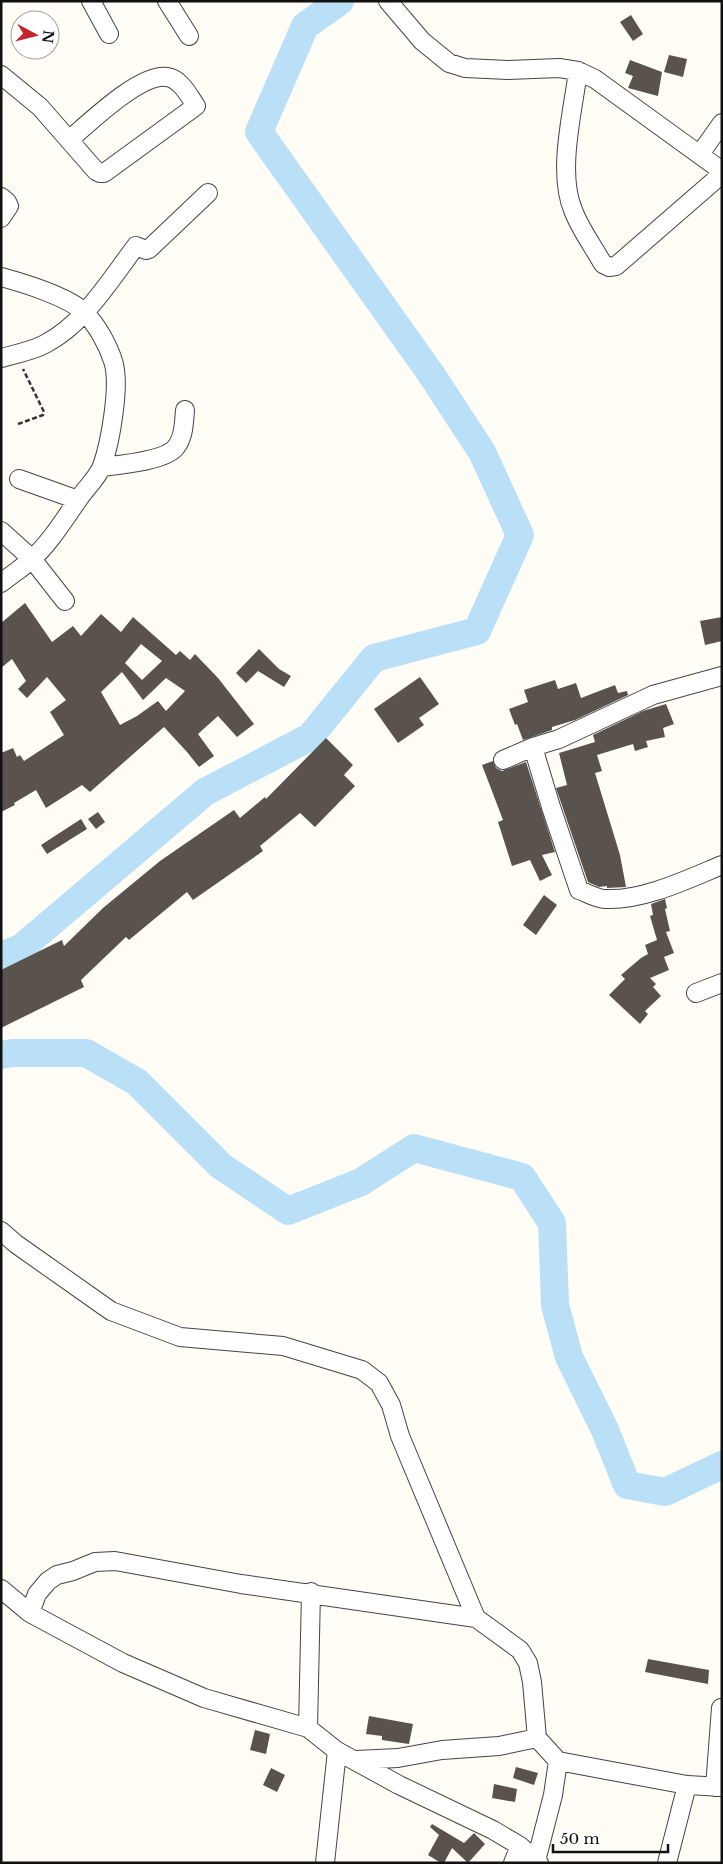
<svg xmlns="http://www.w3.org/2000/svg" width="723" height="1864" viewBox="0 0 723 1864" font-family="'Libre Baskerville',serif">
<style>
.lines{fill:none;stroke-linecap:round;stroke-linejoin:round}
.river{stroke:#b9e0f7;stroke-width:28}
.building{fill:#5a524d;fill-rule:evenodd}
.minor-casing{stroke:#444;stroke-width:20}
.path{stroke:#333;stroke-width:2.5;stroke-dasharray:5 2.5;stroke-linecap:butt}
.minor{stroke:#fff;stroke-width:18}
</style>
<rect width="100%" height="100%" fill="#fffdf5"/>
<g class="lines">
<path class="river" d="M1 956 21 948 205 792 310 737 374 658 477 631 520 535 482 452 431 374 259 132 305 26 340 1
M1 1055 12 1053H86L137 1082 221 1166 288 1211 361 1182 414 1148 522 1177 552 1223 555 1305 569 1357 605 1430 627 1485 665 1492 722 1465"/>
</g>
<path class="building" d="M631 15 643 34 633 41 620 22Z
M669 55 687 59 683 77 664 72Z
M630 60 662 72 658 96 628 88 633 76 625 73Z
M25 603 52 642 73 626 81 636 101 614 121 632 133 617 176 655 180 651 190 660 195 654 218 678 254 724 237 737 218 716 198 734 214 756 199 767 187 752 164 727 90 792 82 785 46 808 36 790 14 803 15 805 1 812V753L13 748 17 757 20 755 24 761 64 735 50 712 66 700 47 677 27 698 18 689 26 681 12 659 1 668V623ZM141 644 162 661 142 680 125 663ZM122 672 143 700 166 678 185 691 166 711 158 701 137 716 120 725 101 692Z
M722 617V641L705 645 700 621Z
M259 649 279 669 291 676 284 687 258 671 246 683 236 673Z
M420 677 439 704 419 718 424 725 398 743 374 709Z
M555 680 558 689 576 683 581 698 615 685 618 693 627 691 628 695 575 720 552 727V730L523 740 517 724 515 725 509 709 528 702 524 690Z
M666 704 674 724 663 728 665 737 646 741 648 747 635 751 633 744 597 755 602 771 595 773 620 855 626 887 607 888V886L599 887 588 882 556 788 567 785 559 753 595 742 593 735 643 711Z
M326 738 353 765 344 775 355 786 315 827 300 813 260 846 263 851 193 900 187 892 129 940 126 937 81 980 84 987 1 1028V970L62 940 64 946 103 908 160 861 234 810 240 818 265 797 266 799Z
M493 761 496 768 502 771 526 762 555 852 542 855 552 875 540 881 530 860 512 866 498 822 503 820 482 765Z
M98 812 105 822 96 829 88 819Z
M81 819 87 829 47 854 41 845Z
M544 895 557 905 536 935 523 925Z
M665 899 667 908 665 909 670 931 666 932 674 953 664 957 669 970 650 978 656 984 653 987 661 996 645 1011 648 1014 640 1024 609 995 625 979 621 975 641 958 648 954 645 945 657 940 650 916 653 915 651 904Z
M648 1659 709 1670 708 1684 645 1672Z
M369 1716 413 1724 409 1744 382 1740V1736L366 1734Z
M255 1730 270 1734 266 1754 250 1750Z
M516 1767 538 1773 534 1785 513 1778Z
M271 1768 285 1775 277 1792 263 1785Z
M494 1784 517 1789 515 1802 492 1798Z
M432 1824 464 1843 474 1833 485 1844 468 1863 452 1848 444 1863H441L428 1855 439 1835 430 1827Z"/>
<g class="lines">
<defs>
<path id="minor" d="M91 1 109 34
M167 1 189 36
M388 1 422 41 449 63 465 68 508 70 559 68 578 71 595 79 722 171
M578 71C573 111 557 172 573 210 580 229 593 246 603 264L609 267 616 266 722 174
M1 75 40 107 96 171 100 173H104L196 106C189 96 181 79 167 77 140 73 89 123 69 140
M700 154 722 123
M1 197 7 202 9 206 1 218
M1 277C23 283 69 297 85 313 97 325 108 345 113 361 121 384 110 444 102 466 98 477 87 487 80 497 65 518 51 542 31 560 22 568 11 575 1 583
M1 358C16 354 32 351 45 344 84 324 110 280 136 246L146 250 149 249 208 193
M102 467C118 465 166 461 176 447 184 437 184 422 185 410
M19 479 78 500
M1 531 32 559 65 601
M533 747 551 807 579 890C587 893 597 899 605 899 643 901 688 879 722 865
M503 760 533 747 559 739 653 695 722 676
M696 993 722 983
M1 1231 16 1244 111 1311 180 1337 283 1346 362 1370 379 1383 391 1405 400 1436 476 1618 520 1650 528 1663 532 1682 537 1738 499 1746 442 1750 398 1758 356 1760
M1 1589 30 1613 123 1663 204 1698 308 1728 311 1592
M30 1613 37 1594 48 1581 57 1575 73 1571 95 1562 115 1561 241 1584 476 1618
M308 1728 337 1751 325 1863
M537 1738 558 1761 687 1785 722 1787
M337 1751 399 1785 493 1830 520 1846 539 1863
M715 1787 721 1708
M536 1861 553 1795 558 1761
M513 1863 520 1846
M667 1863 687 1785"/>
</defs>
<use href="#minor" class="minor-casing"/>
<path class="path" d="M18 424 43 415 44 412 23 369"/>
<use href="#minor" class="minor"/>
</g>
<rect width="723" height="1864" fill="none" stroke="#111111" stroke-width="5"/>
<g transform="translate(35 35) rotate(97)"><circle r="24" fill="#ffffff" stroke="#a0a0a0"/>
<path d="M0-4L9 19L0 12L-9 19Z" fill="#c4262e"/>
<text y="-8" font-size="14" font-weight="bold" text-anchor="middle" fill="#111111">N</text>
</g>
<path d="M553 1844v8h115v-8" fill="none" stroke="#111111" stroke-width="2.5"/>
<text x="560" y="1844" font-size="15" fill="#111111" stroke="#ffffff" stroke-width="4" paint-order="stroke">50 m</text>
</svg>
